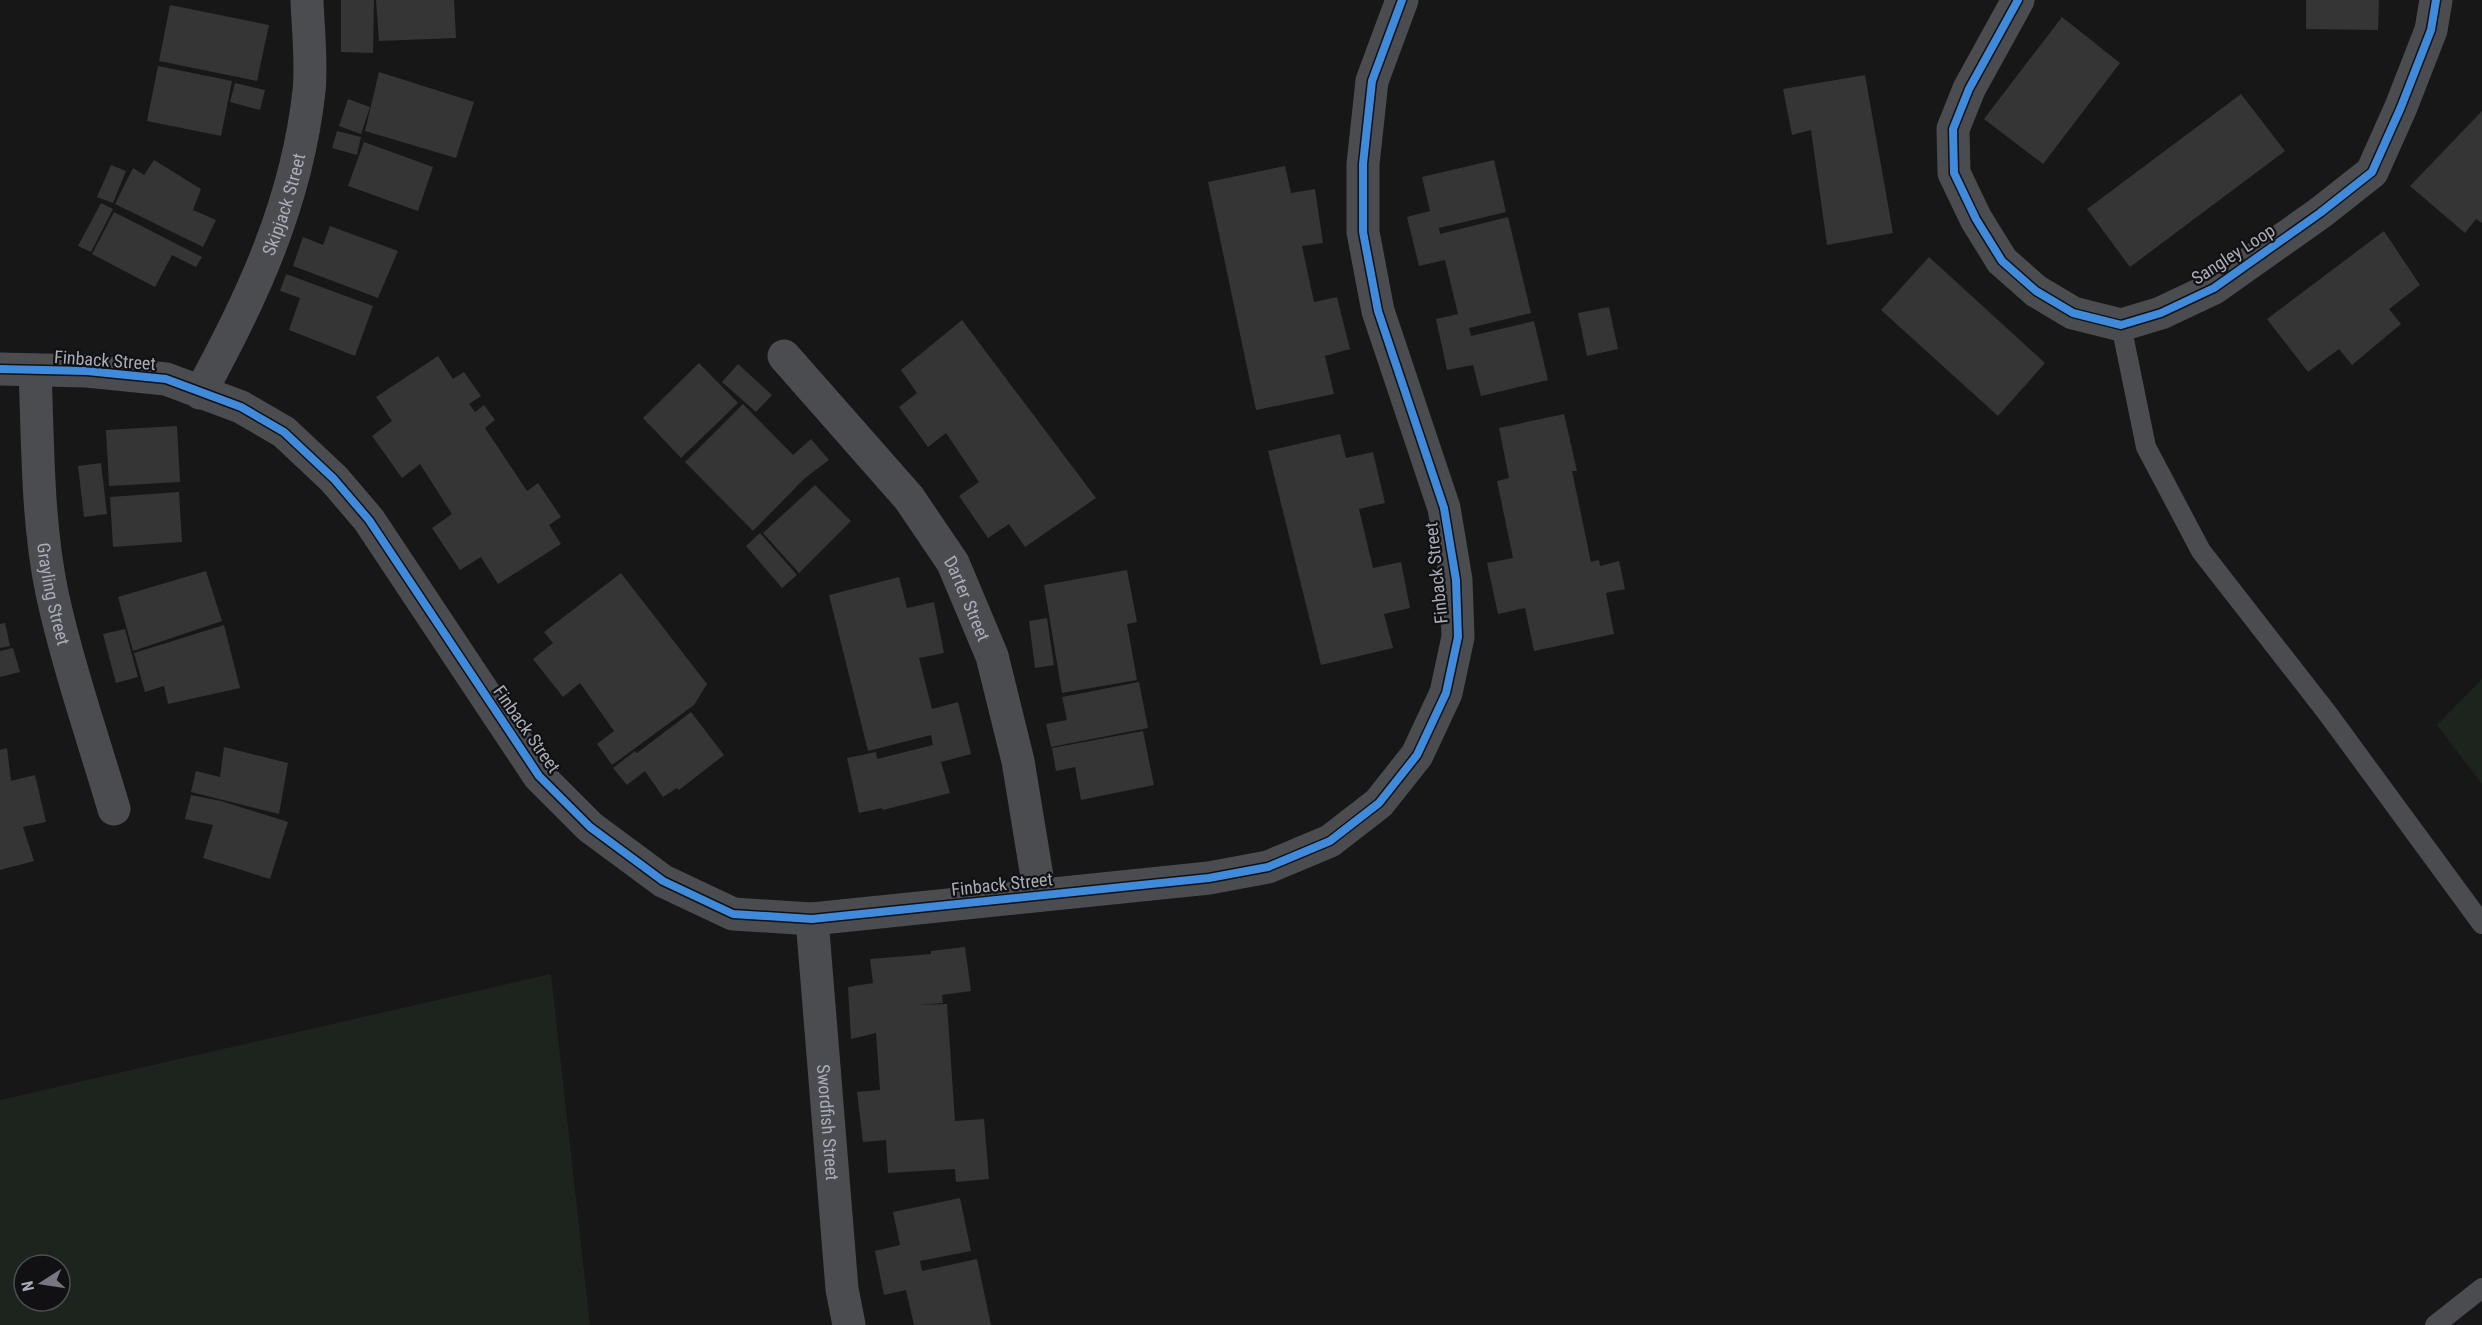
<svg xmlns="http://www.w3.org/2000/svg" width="2482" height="1325" viewBox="0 0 2482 1325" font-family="'Roboto Condensed',sans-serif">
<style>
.green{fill:#1d241e;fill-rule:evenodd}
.building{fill:#353536}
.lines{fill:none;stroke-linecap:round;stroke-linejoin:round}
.lane{stroke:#4b4c50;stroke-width:20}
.street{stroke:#4b4c50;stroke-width:33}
.cycleway-casing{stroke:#111113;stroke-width:11}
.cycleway{stroke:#408adc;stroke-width:8}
.labels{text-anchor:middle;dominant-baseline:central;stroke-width:4.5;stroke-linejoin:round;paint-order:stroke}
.street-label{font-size:18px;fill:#a8adb8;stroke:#111113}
</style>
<rect width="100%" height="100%" fill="#171717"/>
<path class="green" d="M2482 679V784L2437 725Z
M551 974 590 1325H0V1100ZM24 1265H60V1301H24Z"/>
<path class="building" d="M341 0H374L373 53 341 52Z
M376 0H454L456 38 379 41Z
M2306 0H2379L2378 30 2306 29Z
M170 5 269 25 257 81 159 61Z
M2062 17 2120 63 2043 164 1984 119Z
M158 66 232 81 221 136 147 121Z
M379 72 474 102 456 158 365 131Z
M1865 75 1893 233 1827 245 1811 130 1792 135 1783 89Z
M235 83 265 90 260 110 230 102Z
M2241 94 2285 151 2130 267 2087 209Z
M348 99 370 107 361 134 339 126Z
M2482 111V223L2476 219 2465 233 2410 186Z
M337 131 361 137 357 155 332 148Z
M364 142 433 167 418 211 348 186Z
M154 160 201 189 193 210 216 220 203 247 115 204 133 168 144 175Z
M1494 160 1506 212 1439 228 1440 234 1508 217 1531 313 1469 328 1471 336 1534 321 1548 380 1481 396 1473 365 1447 370 1436 319 1458 314 1445 260 1419 266 1407 217 1430 211 1422 177Z
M111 165 126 171 113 203 97 197Z
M1285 166 1291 193 1315 189 1323 243 1302 246 1314 302 1337 297 1350 349 1325 356 1334 394 1256 410 1208 182Z
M101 203 113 209 91 252 78 246Z
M114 212 202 257 196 267 172 255 155 287 92 254Z
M330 226 398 251 378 298 293 266 303 237 323 245Z
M2384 231 2420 285 2389 309 2401 324 2352 365 2339 349 2308 372 2267 319Z
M1929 257 2045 363 1998 416 1881 310Z
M286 274 373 306 355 356 289 330 300 298 280 291Z
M1609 307 1618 349 1587 356 1578 313Z
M962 320 1096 498 1025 547 1009 524 988 538 959 496 979 482 946 433 928 447 899 407 917 393 901 370Z
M438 356 453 379 464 372 481 396 469 404 475 412 484 405 495 420 485 428 527 491 538 483 561 517 549 525 561 544 498 584 481 557 460 570 432 528 452 514 420 464 402 478 372 436 392 421 376 397Z
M699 363 738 403 681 458 643 418Z
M738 364 772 395 756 412 722 382Z
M743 404 793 455 811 439 829 460 805 478 753 531 685 462Z
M1564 414 1577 471H1572L1591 562 1599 560 1600 566 1619 561 1625 589 1606 593 1614 634 1534 651 1525 608 1498 614 1487 563 1513 558 1497 481 1509 478 1499 428Z
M177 426 180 482 109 486 106 430Z
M1340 434 1346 458 1373 452 1385 503 1359 509 1373 568 1401 562 1410 608 1384 614 1393 648 1321 665 1268 451Z
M101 463 107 514 84 517 78 466Z
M815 485 851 521 799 573 763 533Z
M179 492 182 542 113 547 110 497Z
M760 533 797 575 782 588 746 546Z
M1127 570 1137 622 1127 624 1137 680 1062 693 1044 585Z
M206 571 222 621 133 651 118 597Z
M621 573 707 684 694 705 612 765 597 744 614 731 580 683 563 697 533 659 553 643 544 632Z
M899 577 907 608 934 602 944 653 919 658 932 709 958 702 971 754 941 762 950 793 883 810 882 808 859 813 847 758 876 752 877 759 933 745 931 735 868 751 829 595Z
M1047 618 1054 665 1035 668 1029 621Z
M5 623 10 646 0 648V624Z
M224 625 240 688 168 704 164 686 145 692 134 653Z
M125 629 138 677 116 683 103 634Z
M13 648 20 672 0 677V651Z
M1139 682 1148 728 1051 747 1046 724 1067 720 1062 697Z
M691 712 724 755 679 790 677 788 663 797 645 771 627 785 613 768 635 751 637 753Z
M1143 731 1154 785 1081 800 1075 767 1056 771 1052 748Z
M224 747 288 763 279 814 191 792 196 771 220 777Z
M7 748 11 781 35 775 46 822 23 827 34 861 0 870V750Z
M191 795 221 801 288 822 270 879 203 858 213 825 185 819Z
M965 947 971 991 942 995 943 1003 918 1005 947 1004 955 1121 984 1119 989 1179 956 1182 955 1169 888 1173 886 1140 863 1142 857 1092 880 1090 876 1033 851 1039 848 987 873 983 870 959 931 954V951Z
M960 1198 971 1251 920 1261 922 1271 977 1259 991 1325H914L906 1290 884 1295 875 1251 900 1245 893 1212Z"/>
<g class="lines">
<path class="lane" d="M2121 325 2146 447 2201 551 2328 714 2482 924
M2435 1325 2482 1288"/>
<g class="street">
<path d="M2018 0 1969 89 1953 129 1954 173 1976 219 2002 261 2036 291 2073 313 2121 325 2161 313 2214 288 2320 213 2372 172 2401 107 2431 30 2436 0"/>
<path id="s1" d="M784 356 909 498 953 563 992 656 1018 761 1040 895"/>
<path d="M0 369 87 371 166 379 241 407 284 432 334 479 369 520 539 776 590 827 663 881 733 914 812 919 1209 878 1268 867 1330 841 1379 803 1417 755 1446 693 1458 637 1456 580 1444 508 1378 311 1363 232V164L1372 81 1402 0"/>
<path id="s2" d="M35 370C38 444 37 521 52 593 68 666 93 738 114 809"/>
<path id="s3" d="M200 393C253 297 297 201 309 91 312 62 308 30 307 0"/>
<path id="s4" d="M812 919 842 1289 849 1325"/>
</g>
<defs>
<path id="cycleway" d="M2018 0 1969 89 1953 129 1954 173 1976 219 2002 261 2036 291 2073 313 2121 325 2161 313 2214 288 2320 213 2372 172 2401 107 2431 30 2436 0
M0 369 87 371 166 379 241 407 284 432 334 479 369 520 539 776 590 827 663 881 733 914 812 919 1209 878 1268 867 1330 841 1379 803 1417 755 1446 693 1458 637 1456 580 1444 508 1378 311 1363 232V164L1372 81 1402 0"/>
</defs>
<use href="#cycleway" class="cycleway-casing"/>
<use href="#cycleway" class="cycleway"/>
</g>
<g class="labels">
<g class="street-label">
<text stroke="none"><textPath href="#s3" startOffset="207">Skipjack Street</textPath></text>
<text transform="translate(2233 254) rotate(-33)">Sangley Loop</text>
<text transform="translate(105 360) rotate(4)">Finback Street</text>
<text transform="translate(1436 573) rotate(-96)">Finback Street</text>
<text stroke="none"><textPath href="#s2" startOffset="225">Grayling Street</textPath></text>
<text stroke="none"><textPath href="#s1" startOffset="306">Darter Street</textPath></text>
<text transform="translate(527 729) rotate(55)">Finback Street</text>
<text transform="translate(1002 884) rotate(-6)">Finback Street</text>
<text stroke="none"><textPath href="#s4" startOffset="204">Swordfish Street</textPath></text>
</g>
</g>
<g transform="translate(42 1283) rotate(258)"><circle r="28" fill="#111113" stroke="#4d4f55" stroke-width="1.5"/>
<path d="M0-4.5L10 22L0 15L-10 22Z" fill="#757880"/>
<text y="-9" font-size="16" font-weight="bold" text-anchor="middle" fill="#a8adb8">N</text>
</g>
</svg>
